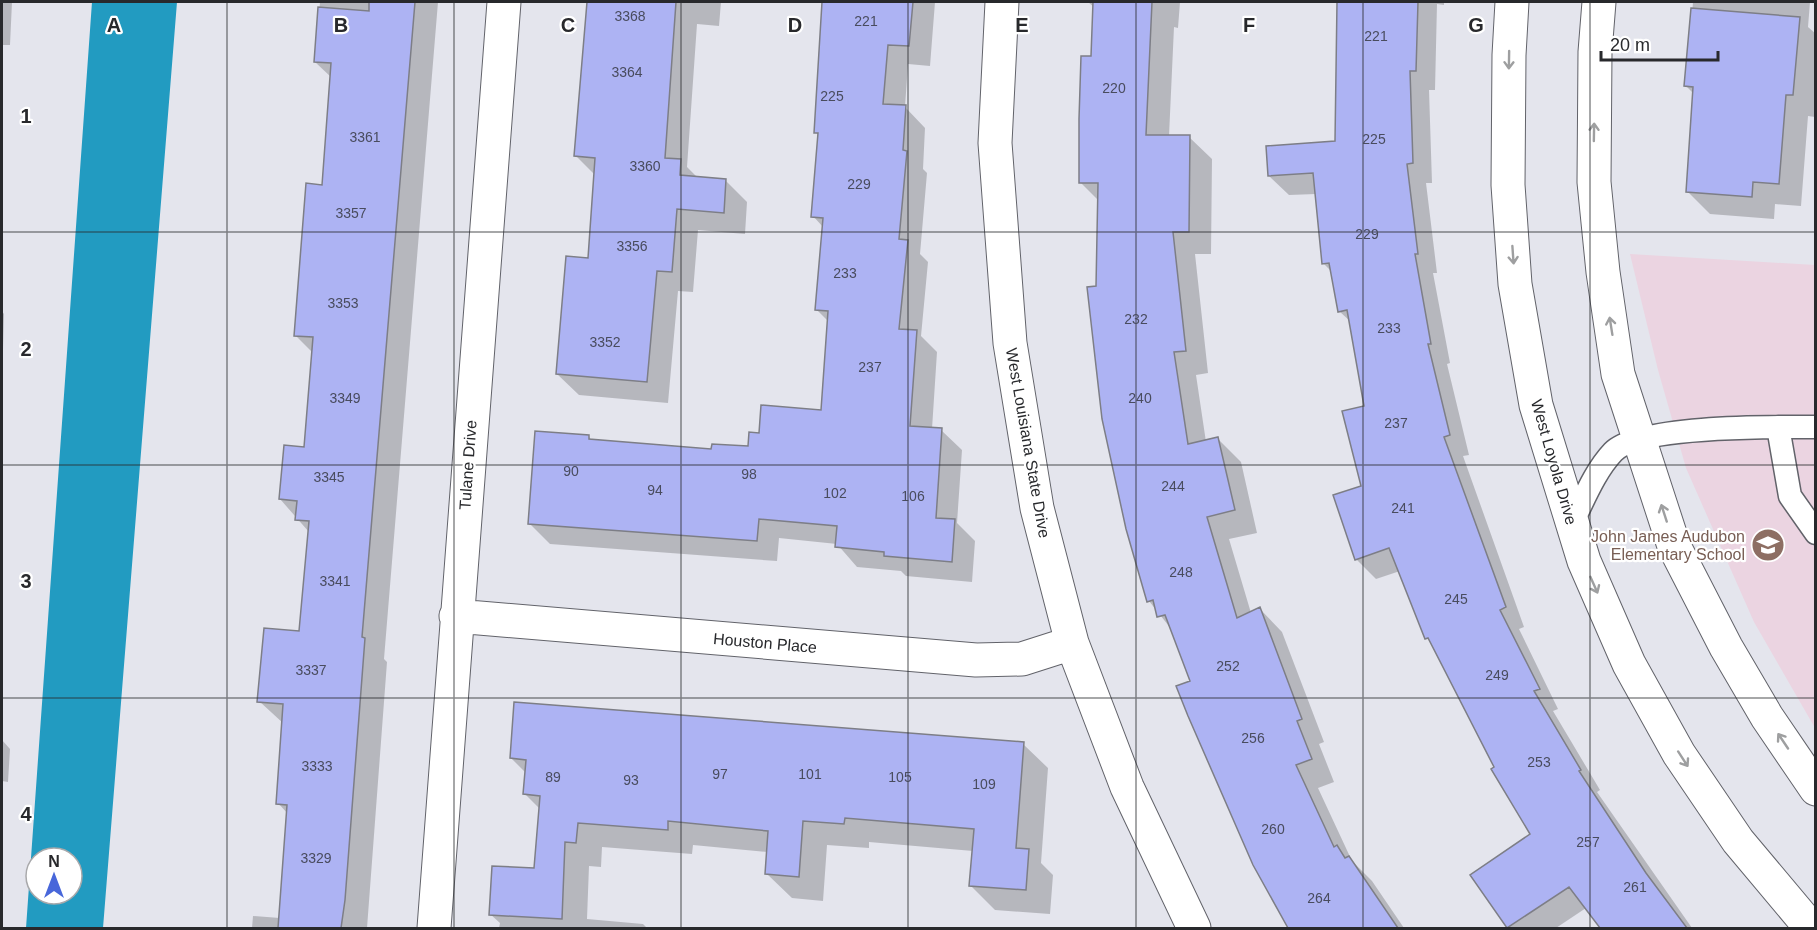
<svg xmlns="http://www.w3.org/2000/svg" width="1817" height="930" viewBox="0 0 1817 930" font-family="Arial,sans-serif">
<style>
.education{fill:#ebd4e1}
.water{fill:#229bc1;fill-rule:evenodd}
.shadow{fill:#0003}
.building{fill:#adb3f3;stroke:#7d7e86;stroke-width:1.5}
.lines{fill:none;stroke-linecap:round;stroke-linejoin:round}
.service-casing{stroke:#62636a;stroke-width:25}
.minor-casing{stroke:#62636a;stroke-width:35}
.service{stroke:#fff;stroke-width:22}
.minor{stroke:#fff;stroke-width:33}
.oneway{stroke:#9e9fa0}
.grid{fill:none;stroke:#28292c;stroke-width:1.5;stroke-opacity:0.55}
.labels{text-anchor:middle;dominant-baseline:central;stroke-width:4.5;stroke-linejoin:round;paint-order:stroke}
.number-label{font-size:14px;fill:#494c5e}
.street-label{font-size:16px;fill:#28292c;stroke:#fff}
.education-label{font-size:16px;fill:#785e54;stroke:#fff;text-anchor:end}
.grid-label{font-size:20px;text-anchor:middle;font-weight:bold;fill:#28292c;stroke:#fff;stroke-width:4.5;stroke-linejoin:round;paint-order:stroke}
</style>
<rect width="100%" height="100%" fill="#e4e5ed"/>
<path class="education" d="M1630 254 1815 265V728L1754 622 1686 468 1658 370Z"/>
<path class="water" d="M92 2H177L103 928H26ZM36 858H72V894H36Z"/>
<path class="shadow" d="M2 2H33H12L10 45H2Z
M320 2H438L384 659 387 662 367 928H252L253 916 280 918 288 814 278 803 284 724 259 701 300 633 309 532 280 499 305 449 313 353 295 335 324 186 332 78 315 62Z
M587 2H721L719 26 697 24 687 167 698 178 725 180 747 202 745 234 698 230 693 292 678 291 668 403 579 395 557 374 590 259 596 176 576 156Z
M823 2H935L930 66 908 64 905 107 925 128 923 169 927 173 920 254 928 262 921 336 937 352 932 429 941 430 962 450 957 523 975 541 972 582 906 576 901 571 857 567 837 544 779 538 777 561 550 544 530 524 588 436 593 441 713 451 749 448 761 434 823 412 829 322 816 309 823 227 813 216 820 136 815 132Z
M1088 2H1180L1178 28 1174 27 1169 136 1189 137 1212 159 1211 254H1195L1208 373 1196 375 1206 442 1218 439 1241 462 1257 533 1229 539 1251 613 1260 609 1282 632 1324 742 1319 744 1334 782 1318 788 1352 861 1372 881 1404 928H1290L1254 864 1172 630 1149 601 1098 287 1099 201 1080 182 1095 8Z
M1338 2H1444V5L1437 4 1435 90H1429L1432 183H1426L1437 273H1433L1450 363 1447 364 1469 455 1463 456 1524 627 1519 629 1558 709 1553 711 1600 790 1597 792 1692 928H1601L1586 908 1556 928H1509L1472 875 1532 834 1433 644 1427 638 1400 571 1376 579 1356 559 1363 487 1366 407 1351 322 1339 311 1333 273 1323 263 1316 194 1289 195 1269 176 1337 142Z
M1693 2H1810L1808 27 1816 34 1815 117 1808 116 1801 206 1775 204 1774 219 1710 214 1687 191 1694 94 1686 86Z
M2 105 3 107 2 160Z
M2 252 3 253 2 282Z
M2 311 4 314 3 350H2Z
M2 740 10 749 8 782 2 781Z
M1023 744 1048 768 1041 863 1053 875 1050 914 995 910 970 885 973 851 869 842V848L827 845 823 901 792 898 767 874 768 852 693 845 692 854 602 847 601 867 589 866 587 919 643 924 647 928H499L500 923 490 914 536 870 540 809 525 794 526 773 511 758Z"/>
<path class="building" d="M369 2H415L362 637 365 638 345 900 341 928H278L287 805 276 804 283 704 257 702 264 628 299 631 309 521 295 520 297 501 279 499 284 445 304 447 313 337 294 336 306 183 322 185 331 63 314 62 318 7 369 11Z
M587 2H676L665 158 681 159 680 175 726 179 724 213 677 209 672 272 657 271 647 382 556 374 566 256 588 258 595 158 574 156Z
M822 2H913L909 46 888 45 883 104 906 105 903 150 907 151 899 239 908 240 899 329 917 330 910 426 942 428 936 518 955 519 952 562 884 556V552L835 547 837 526 759 519 757 541 528 524 535 431 589 435V439L711 449 712 444 748 446 749 432 759 433 761 405 821 410 828 311 815 310 823 218 811 217 818 133H814Z
M1093 2H1152L1146 135H1190L1189 232H1173L1186 351 1174 352 1188 444 1218 437 1235 510 1207 517 1237 618 1260 607 1302 719 1297 721 1312 759 1296 765 1334 847 1337 845 1345 858 1349 856 1398 928H1288L1253 865 1188 716 1176 686 1190 681 1165 615 1157 617 1153 600 1147 602 1126 529 1102 419 1087 287 1096 286 1098 183H1079V119L1081 56H1091Z
M1337 2H1418L1416 71H1410L1413 163 1407 164 1418 254H1415L1431 344H1428L1450 435 1444 437 1506 607 1500 610 1540 689 1534 691 1581 770 1579 771 1646 873 1687 928H1600L1569 887 1507 928 1470 875 1530 834 1491 769 1494 767 1428 638 1425 639 1389 548 1355 560 1333 495 1361 486 1342 411 1364 406 1347 310 1338 312 1329 263 1322 264 1313 173 1268 176 1266 146 1335 141Z
M1691 8 1800 17 1793 95H1786L1779 184 1753 182 1752 197 1686 192 1693 87 1684 86Z
M514 702 1024 742 1016 848 1029 849 1026 890 969 886 974 829 845 818 844 824 803 821 799 877 765 874 768 831 668 821V830L578 823 576 843 565 842 562 919 489 915 492 866 534 868 540 796 523 794 526 760 510 758Z"/>
<g class="lines">
<defs>
<path id="service" d="M1778 427 1790 496 1816 533
M1572 523C1584 499 1595 471 1613 452 1639 425 1776 427 1816 427"/>
<path id="minor" d="M1002 2 995 143 1010 343 1037 508 1072 643 1127 787 1194 928
M1512 2 1509 55 1508 185 1515 284 1536 405 1584 561 1629 664 1679 754 1738 841 1811 928
M1599 2 1595 52 1594 182 1603 272 1618 374 1674 546 1726 647 1767 717 1816 789
M456 616 976 660 1022 659 1072 643
M434 928 504 2"/>
</defs>
<use href="#service" class="service-casing"/>
<use href="#minor" class="minor-casing"/>
<use href="#service" class="service"/>
<use href="#minor" class="minor"/>
</g>
<defs><path id="oneway-shaft" d="M-6 0H5M1.5-3L5.5 0L1.5 3" fill="none" stroke-width="1.6" stroke-linecap="round" stroke-linejoin="round" transform="scale(1.5)"/></defs>
<g class="oneway">
<use href="#oneway-shaft" transform="translate(1509 60) rotate(91)"/>
<use href="#oneway-shaft" transform="translate(1594 132) rotate(-89)"/>
<use href="#oneway-shaft" transform="translate(1513 255) rotate(86)"/>
<use href="#oneway-shaft" transform="translate(1611 326) rotate(-99)"/>
<use href="#oneway-shaft" transform="translate(1664 513) rotate(-108)"/>
<use href="#oneway-shaft" transform="translate(1594 585) rotate(66)"/>
<use href="#oneway-shaft" transform="translate(1783 741) rotate(-124)"/>
<use href="#oneway-shaft" transform="translate(1683 759) rotate(57)"/>
</g>
<path class="grid" d="M227 2V928M454 2V928M681 2V928M908 2V928M1136 2V928M1363 2V928M1590 2V928M2 232H1816M2 465H1816M2 698H1816"/>
<defs>
<symbol id="school-disc" viewBox="-11 -11 22 22"><circle r="9.5" fill="#8d6e63" stroke="#fff"/><path d="M0-5L7-2L0 1L-7-2ZM-4 1L0 2.5L4 1V4Q0 6-4 4Z" fill="#fff"/></symbol>
</defs>
<g fill-rule="evenodd">
<use href="#school-disc" x="1749" y="526" width="38" height="38"/>
</g>
<g class="labels">
<g class="number-label">
<text x="630" y="16">3368</text>
<text x="866" y="21">221</text>
<text x="1376" y="36">221</text>
<text x="627" y="72">3364</text>
<text x="1114" y="88">220</text>
<text x="832" y="96">225</text>
<text x="365" y="137">3361</text>
<text x="1374" y="139">225</text>
<text x="645" y="166">3360</text>
<text x="859" y="184">229</text>
<text x="351" y="213">3357</text>
<text x="1367" y="234">229</text>
<text x="632" y="246">3356</text>
<text x="845" y="273">233</text>
<text x="343" y="303">3353</text>
<text x="1136" y="319">232</text>
<text x="1389" y="328">233</text>
<text x="605" y="342">3352</text>
<text x="870" y="367">237</text>
<text x="345" y="398">3349</text>
<text x="1140" y="398">240</text>
<text x="1396" y="423">237</text>
<text x="571" y="471">90</text>
<text x="749" y="474">98</text>
<text x="329" y="477">3345</text>
<text x="1173" y="486">244</text>
<text x="655" y="490">94</text>
<text x="835" y="493">102</text>
<text x="913" y="496">106</text>
<text x="1403" y="508">241</text>
<text x="1181" y="572">248</text>
<text x="335" y="581">3341</text>
<text x="1456" y="599">245</text>
<text x="1228" y="666">252</text>
<text x="311" y="670">3337</text>
<text x="1497" y="675">249</text>
<text x="1253" y="738">256</text>
<text x="1539" y="762">253</text>
<text x="317" y="766">3333</text>
<text x="720" y="774">97</text>
<text x="810" y="774">101</text>
<text x="553" y="777">89</text>
<text x="900" y="777">105</text>
<text x="631" y="780">93</text>
<text x="984" y="784">109</text>
<text x="1273" y="829">260</text>
<text x="1588" y="842">257</text>
<text x="316" y="858">3329</text>
<text x="1635" y="887">261</text>
<text x="1319" y="898">264</text>
</g>
<g class="street-label">
<text transform="translate(1028 443) rotate(80)">West Louisiana State Drive</text>
<text transform="translate(1554 462) rotate(74)">West Loyola Drive</text>
<text transform="translate(468 465) rotate(-86)">Tulane Drive</text>
<text transform="translate(765 643) rotate(5)">Houston Place</text>
</g>
<g class="education-label">
<text x="1745" y="536">John James Audubon<tspan x="1745" dy="18">Elementary School</tspan></text>
</g>
</g>
<g class="grid-label">
<text x="114" y="32">A</text>
<text x="341" y="32">B</text>
<text x="568" y="32">C</text>
<text x="795" y="32">D</text>
<text x="1022" y="32">E</text>
<text x="1249" y="32">F</text>
<text x="1476" y="32">G</text>
<text x="26" y="123">1</text>
<text x="26" y="356">2</text>
<text x="26" y="588">3</text>
<text x="26" y="821">4</text>
</g>
<rect width="1817" height="930" fill="none" stroke="#28292c" stroke-width="6"/>
<g transform="translate(54 876)"><circle r="28" fill="#ffffff" stroke="#a9a9ab" stroke-width="1.5"/>
<path d="M0-4.5L10 22L0 15L-10 22Z" fill="#4867da"/>
<text y="-9" font-size="16" font-weight="bold" text-anchor="middle" fill="#28292c">N</text>
</g>
<path d="M1601 51v9h117v-9" fill="none" stroke="#28292c" stroke-width="3"/>
<text x="1610" y="51" font-size="18" fill="#28292c" stroke="#ffffff" stroke-width="4.5" paint-order="stroke">20 m</text>
</svg>
